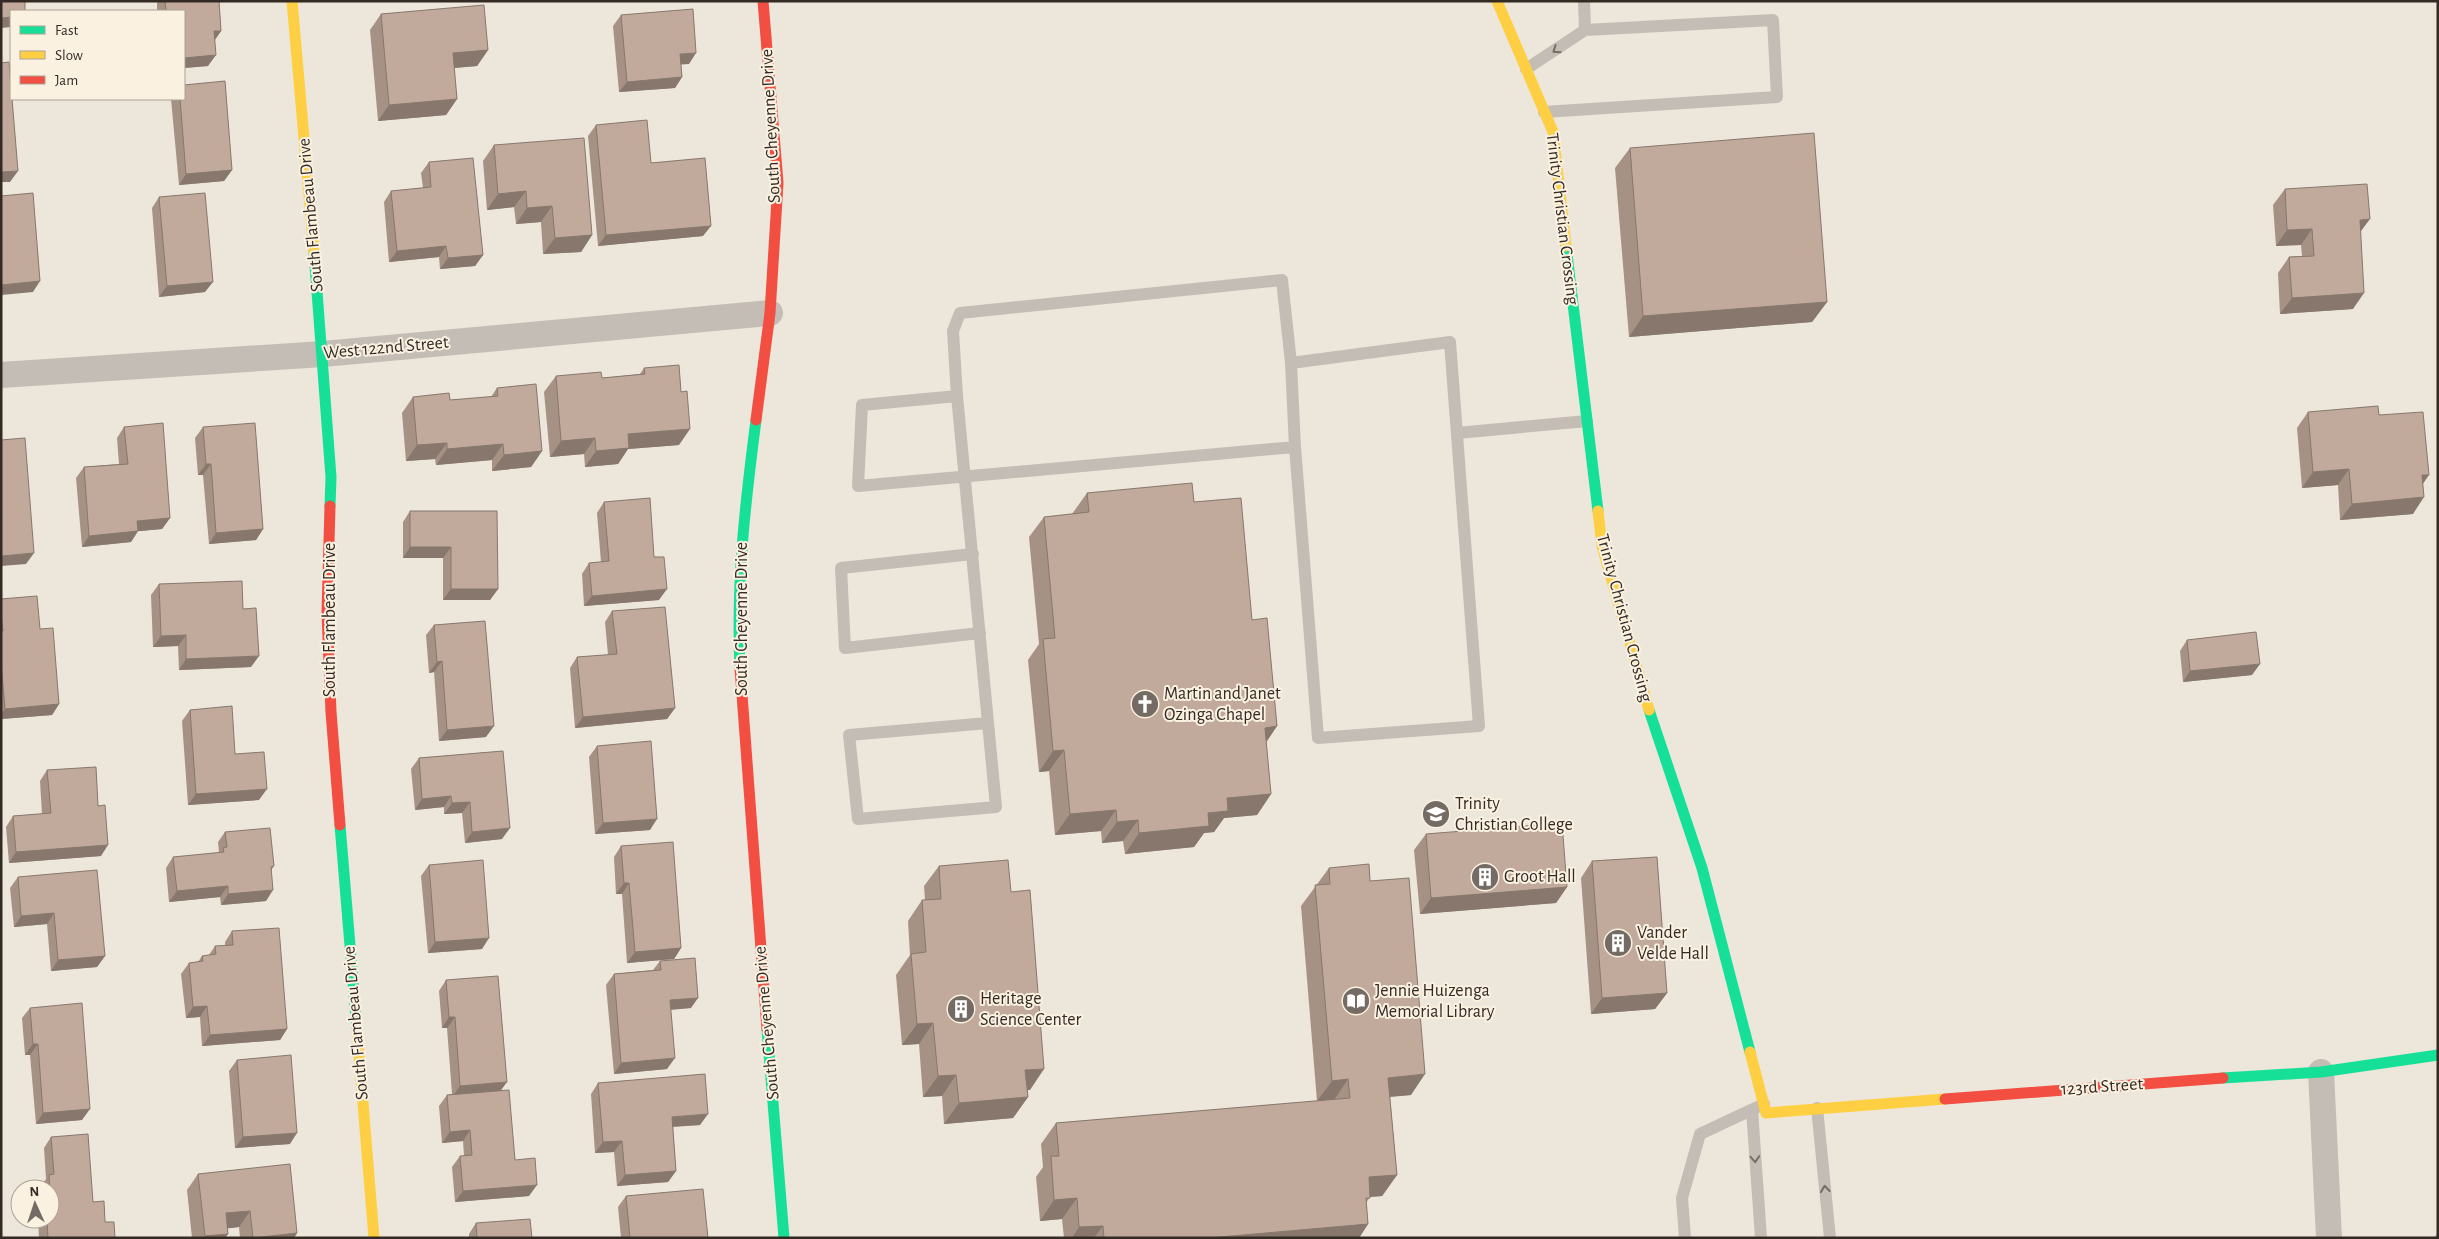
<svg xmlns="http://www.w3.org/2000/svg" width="2439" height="1239" viewBox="0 0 2439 1239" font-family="'Alegreya Sans',sans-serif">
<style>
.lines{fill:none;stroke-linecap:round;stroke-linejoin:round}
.lane{stroke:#c4bdb5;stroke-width:12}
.street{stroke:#c4bdb5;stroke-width:26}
.fast{stroke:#16e098;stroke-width:11}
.slow{stroke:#ffcf43;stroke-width:11}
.jam{stroke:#f24e42;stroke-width:11}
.wall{fill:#a69285}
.shaded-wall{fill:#87776c}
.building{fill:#c1aa9b;stroke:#87776c}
.oneway{stroke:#756c65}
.labels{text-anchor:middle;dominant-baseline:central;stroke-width:4;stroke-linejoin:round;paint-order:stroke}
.street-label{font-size:18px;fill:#342a24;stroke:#faf1e1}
.poi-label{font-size:18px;fill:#342a24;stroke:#faf1e1;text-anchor:start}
</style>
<rect width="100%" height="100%" fill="#ece6db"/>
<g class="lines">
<path class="lane" d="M1584 1 1585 30
M1526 69 1585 30 1773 20 1777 97 1544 112
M1291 363 1450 342 1479 726 1318 738 1295 447 1291 363 1282 280 960 313 953 331 957 396 862 405 858 486 1295 447
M957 396 996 807 858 819 849 735 988 723
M1457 433 1587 421
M973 554 841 568 845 648 980 633
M1817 1108 1830 1238
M1752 1110 1761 1238
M1685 1238 1682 1198 1700 1134 1764 1104"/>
<path class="street" d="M1 375 323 354 770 313
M2321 1072 2329 1238"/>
<path class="fast" d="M1566 246 1598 511
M314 252 331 477 330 506
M740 668C736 583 745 505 756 420
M1649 710 1702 868 1750 1052
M340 825 357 1030
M767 1029 784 1238
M2223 1078 2321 1072 2438 1055"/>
<path class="slow" d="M292 1 314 252
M1497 1 1553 132 1566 246
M1598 511 1602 546 1649 710
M357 1030 374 1238
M1750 1052 1766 1113 1945 1099"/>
<path class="jam" d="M756 420 770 313 778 183 763 1
M330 506 327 613 331 712 340 825
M740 668 767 1029
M1945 1099 2223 1078"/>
</g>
<path class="wall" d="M157 1H219L221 31 215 40 208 66 184 68V11H157Z
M381 14 488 50 477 66 454 68 457 99 446 115 378 121 370 30Z
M621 15 689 64H681L682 77 675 88 619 92 613 26Z
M171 99H184L232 170 224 181 179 185Z
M596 125 651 163 703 236 598 246 588 136Z
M494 145 592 235 581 252 543 254 541 222 516 224 514 207 487 210 483 161Z
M1630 148 1827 302 1812 322 1629 337 1615 168Z
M429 162 483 255 475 266 440 269 439 257 389 262 384 202 391 191 423 188 421 173Z
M2285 189 2360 233 2353 309 2280 314 2278 273 2289 257 2302 256 2301 245 2276 246 2273 205Z
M159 197 205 292 159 297 152 208Z
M644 368 679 445 628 449 618 464 585 467 584 454 550 457 544 392 556 376 602 378 640 374Z
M497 388 542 451 531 467 492 471V460L436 465 435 459 406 461 402 413 413 397 450 400 491 397Z
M2308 412 2379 415 2423 483 2413 514 2340 520 2338 485 2302 488 2297 428Z
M124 427 170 518 162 529 138 531 131 542 82 547 76 478 84 467 119 464 117 438Z
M203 427 263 529 256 540 209 544 203 475H198L195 438Z
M1087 493 1194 502 1252 620 1277 726 1266 742 1271 794 1257 815 1224 818 1214 832 1204 833 1194 847 1125 854 1123 841 1102 843 1101 831 1055 835 1049 771 1039 772 1028 660 1039 644 1029 537 1044 517 1072 514Z
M604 502 654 557 659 600 584 606 582 574 589 563 601 562 597 513Z
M410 511 498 589 490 600H443V558H403V522Z
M159 584 251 667 179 670 178 646 153 647 151 595Z
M1 599 40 629 59 704 52 715 1 719Z
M612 611 675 708 667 719 575 728 570 668 577 657 608 655 605 622Z
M434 625 486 737 439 741 434 672 429 673 426 635Z
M2187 640 2252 675 2183 682 2180 651Z
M190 710 235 754 259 800 188 805 182 721Z
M597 746 650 830 595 834 589 757Z
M503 751 502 839 465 843 462 813 444 814V807L415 810 411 769 419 758Z
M47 770 98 806 101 856 9 863 6 827 13 816 42 814 40 781Z
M225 832 274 866 272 869 266 901 221 905 220 897 169 902 166 868 173 857 219 853 218 842Z
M1426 834 1567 887 1556 903 1420 914 1414 850Z
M621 846 681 948 674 959 627 963 622 894H616L614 857Z
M1592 861 1667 993 1655 1009 1591 1014 1581 878Z
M429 865 482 949 428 953 421 876Z
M939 866 1011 892 1030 1090H1027L1028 1097 1013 1118 944 1124 942 1096 923 1097 919 1044 902 1045 896 975 910 955 908 921 922 900H925L924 886Z
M1329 868 1370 881 1411 1095 1390 1097 1397 1175 1382 1196 1370 1197 1366 1203 1368 1224 1359 1238H1064L1062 1219 1040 1221 1036 1177 1043 1167 1041 1144 1056 1123 1317 1101 1301 906Z
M18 877 105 956 97 967 51 971 47 924 14 927 10 888Z
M232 931 287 1029 280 1040 202 1046 200 1017 186 1018 181 974 189 963 198 962 202 956 209 955 215 946H225V942Z
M660 961 691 1008 671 1010 667 1069 614 1074 606 985 614 974 653 970Z
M446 980 501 1090 515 1160 529 1196 455 1202 452 1167 460 1156H464L463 1141 442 1143 439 1106 447 1095 452 1094 447 1028H442L439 991Z
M30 1008 82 1120 36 1124 30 1055H25L22 1018Z
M237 1060 290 1144 235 1148 229 1071Z
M598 1083 700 1125 673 1127 676 1171 668 1182 617 1186 614 1152 595 1153 591 1094Z
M51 1137 93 1202 115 1238H39L38 1219H50V1189H41V1186L46 1179 44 1148Z
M198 1174 297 1233 294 1238H240L239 1227 228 1228V1234L225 1238H192L187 1190Z
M626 1196 708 1238H621L618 1207Z
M476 1223 532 1238H469V1234Z
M2438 1233V1238H2434Z"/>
<path class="shaded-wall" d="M11 17V27L1 28V18Z
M214 31H221L213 42Z
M488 50 477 66 441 69 453 53Z
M696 53 689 64 673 65 680 54Z
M216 55 208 66 184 68V58Z
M682 77 675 88 619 92 627 82Z
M457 99 446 115 378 121 389 105Z
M232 170 224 181 179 185 186 174Z
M18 171 10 182H1V172Z
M526 191 514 207 487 210 498 194Z
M552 206 541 222 516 224 527 208Z
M2370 219 2358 235 2360 220Z
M711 226 703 236 598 246 606 235Z
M2312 229 2301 245 2276 246 2287 230Z
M592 235 581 252 543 254 555 238Z
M446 246 439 257 389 262 397 251Z
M483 255 475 266 440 269 448 258Z
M40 281 33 292 1 295V285Z
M213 282 205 292 159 297 167 286Z
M2364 293 2353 309 2280 314 2292 298Z
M1827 302 1812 322 1629 337 1643 316Z
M690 429 679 445 628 449 618 464 585 467 596 451 628 434Z
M595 438 584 454 550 457 561 441Z
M447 443 435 459 406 461 417 445Z
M503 444 492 460 436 465 447 449Z
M542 451 531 467 492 471 504 455Z
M206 464H211L203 475H198Z
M2349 469 2338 485 2302 488 2313 472Z
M2422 475H2429L2418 491Z
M2424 497 2413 514 2340 520 2352 504Z
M170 518 162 529 130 532 137 521Z
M263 529 256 540 209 544 216 533Z
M138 531 131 542 82 547 89 536Z
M410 547H451L443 558H403Z
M34 553 26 564 1 566V556Z
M451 589H498L490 600H443Z
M667 589 659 600 584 606 592 596Z
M186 635 178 646 153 647 161 636Z
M259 656 251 667 179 670 186 659Z
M442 661 434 672 429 673 437 662Z
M2260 664 2252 675 2183 682 2190 671Z
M59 704 52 715 1 719V714L5 709Z
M675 708 667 719 575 728 583 717Z
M494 726 486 737 439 741 447 730Z
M1277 726 1263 747 1265 728Z
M1064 750 1049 771 1039 772 1053 751Z
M267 789 259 800 188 805 196 794Z
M1271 794 1257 815 1224 818 1214 832 1204 833 1194 847 1125 854 1139 833 1208 813 1227 798Z
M451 796 444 807 415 810 422 799Z
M470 802 462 813 444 814 452 803Z
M1116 810 1101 831 1055 835 1070 814Z
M657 819 650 830 595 834 603 823Z
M1138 820 1123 841 1102 843 1117 822Z
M510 828 502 839 465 843 472 832Z
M108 845 101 856 9 863 16 852Z
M624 883H629L622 894H616Z
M228 886 220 897 169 902 177 891Z
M1567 887 1556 903 1420 914 1431 898Z
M273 890 266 901 221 905 228 894Z
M54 913 47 924 14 927 21 916Z
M489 938 482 949 428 953 435 942Z
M681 948 674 959 627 963 635 952Z
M105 956 97 967 51 971 58 960Z
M1667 993 1655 1009 1591 1014 1602 998Z
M698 998 691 1008 662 1010 670 1000Z
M207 1006 200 1017 186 1018 193 1007Z
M449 1017H455L447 1028H442Z
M933 1023 919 1044 902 1045 917 1024Z
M287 1029 280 1040 202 1046 210 1035Z
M33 1044H38L30 1055H25Z
M675 1058 667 1069 614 1074 621 1063Z
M1044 1069 1030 1090 1011 1091 1025 1070Z
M1425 1074 1411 1095 1374 1098 1388 1078Z
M956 1075 942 1096 923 1097 938 1076Z
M1348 1079 1334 1100 1317 1101 1332 1081Z
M507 1082 499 1093 452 1097 460 1086Z
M1028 1097 1013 1118 944 1124 959 1103Z
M90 1109 82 1120 36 1124 43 1113Z
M708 1114 700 1125 664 1127 672 1117Z
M470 1130 463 1141 442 1143 450 1132Z
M297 1133 290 1144 235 1148 243 1137Z
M622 1141 614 1152 595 1153 603 1142Z
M676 1171 668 1182 617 1186 625 1175Z
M1397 1175 1382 1196 1354 1198 1369 1177Z
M537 1185 529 1196 455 1202 463 1191Z
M1077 1198 1062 1219 1040 1221 1054 1200Z
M250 1211 239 1227 215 1230 226 1213Z
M1368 1224 1359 1238H1209Z
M1103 1226 1094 1238H1072L1079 1227Z
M297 1233 294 1238H253Z
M228 1234 225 1238H204L205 1236Z"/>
<path class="building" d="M1 1H25V11H11V17L1 18Z
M165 1H219L221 31H214L216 55 184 58V11H166Z
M484 5 488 50 453 53 457 99 389 105 381 14Z
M693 9 696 53 680 54 682 77 627 82 621 15Z
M9 62 18 171 1 172V63Z
M225 81 232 170 186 174 180 99H184V85Z
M647 120 651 163 705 158 711 226 606 235 596 125Z
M1814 133 1827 302 1643 316 1630 148Z
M584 138 592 235 555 238 552 206 527 208 526 191 498 194 494 145Z
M473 158 483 255 448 258 446 246 397 251 391 191 431 187 429 162Z
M2367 184 2370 219 2360 220 2364 293 2292 298 2289 257 2314 256 2312 229 2287 230 2285 189Z
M33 193 40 281 1 285V196Z
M205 193 213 282 167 286 159 197Z
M679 365 681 392 687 391 690 429 628 434 629 448 596 451 595 438 561 441 556 376 601 372 602 378 645 374 644 368Z
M536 384 542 451 504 455 503 444 447 449V443L417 445 413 397 449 393 450 400 498 396 497 388Z
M2378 406 2379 415 2423 412 2429 475H2422L2424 497 2352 504 2349 469 2313 472 2308 412Z
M163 423 170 518 137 521 138 531 89 536 84 467 128 464 124 427Z
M255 423 263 529 216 533 211 464H206L203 427Z
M25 438 34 553 1 556V440Z
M1192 483 1194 502 1241 498 1252 620 1267 618 1277 726 1265 728 1271 794 1227 798 1228 811 1208 813 1209 826 1139 833 1138 820 1117 822 1116 810 1070 814 1064 750 1053 751 1043 639 1055 638 1044 517 1089 512 1087 493Z
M650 498 654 557H664L667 589 592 596 589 563 609 561 604 502Z
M410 511H497L498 589H451V547H410Z
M242 581 243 609 256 608 259 656 186 659V635L161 636 159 584Z
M37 596 40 629 53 628 59 704 5 709 1 662V631H3L1 615V599Z
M665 607 675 708 583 717 577 657 617 654 612 611Z
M485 621 494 726 447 730 442 661 437 662 434 625Z
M2256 632 2260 664 2190 671 2187 640Z
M232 706 235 754 264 752 267 789 196 794 190 710Z
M651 741 657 819 603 823 597 746Z
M503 751 510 828 472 832 470 802 452 803 451 796 422 799 419 758Z
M96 767 98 806 105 805 108 845 16 852 13 816 51 813 47 770Z
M1562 823 1567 887 1431 898 1426 834Z
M270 828 274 866 271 867 273 890 228 894V886L177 891 173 857 224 852 223 848 227 847 225 832Z
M673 842 681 948 635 952 629 883H624L621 846Z
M1657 857 1667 993 1602 998 1592 861Z
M483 860 489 938 435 942 429 865Z
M1008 860 1011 892 1030 890 1044 1069 1025 1070 1028 1097 959 1103 956 1075 938 1076 933 1023 917 1024 911 954 926 952 922 900 941 899 939 866Z
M1369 864 1370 881 1409 878 1425 1074 1388 1078 1397 1175 1369 1177 1370 1198H1366L1368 1224 1209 1238H1104L1103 1226 1079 1227 1077 1198 1054 1200 1051 1156H1059L1056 1123 1350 1098 1348 1079 1332 1081 1315 885 1330 884 1329 868Z
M97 870 105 956 58 960 54 913 21 916 18 877Z
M279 928 287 1029 210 1035 207 1006 193 1007 189 963 203 961 202 956 216 954 215 946 233 945 232 931Z
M695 958 698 998 670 1000 675 1058 621 1063 614 974 661 970 660 961Z
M498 976 507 1082 460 1086 455 1017H449L446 980Z
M82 1003 90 1109 43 1113 38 1044H33L30 1008Z
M291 1055 297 1133 243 1137 237 1060Z
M705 1074 708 1114 672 1117 676 1171 625 1175 622 1141 603 1142 598 1083Z
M509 1090 515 1160 535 1158 537 1185 463 1191 460 1156 472 1155 470 1130 450 1132 447 1095Z
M88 1134 93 1202 104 1201 105 1222H114L115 1238H48L47 1219H50V1199L49 1175 54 1174 51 1137Z
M290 1164 297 1233 253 1238 250 1211 226 1213 228 1234 205 1236 198 1174Z
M703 1189 708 1238H630L626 1196Z
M530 1219 532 1238H477L476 1223Z"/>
<defs><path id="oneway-chevron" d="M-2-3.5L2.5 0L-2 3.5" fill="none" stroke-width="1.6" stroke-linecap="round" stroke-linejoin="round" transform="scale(1.25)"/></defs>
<g class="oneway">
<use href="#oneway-chevron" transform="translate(1556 50) rotate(146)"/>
<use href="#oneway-chevron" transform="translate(1755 1159) rotate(86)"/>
<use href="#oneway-chevron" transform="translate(1825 1189) rotate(-96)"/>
</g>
<defs>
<symbol id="church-disc" viewBox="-11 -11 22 22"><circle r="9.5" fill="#746c64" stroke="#faf1e1"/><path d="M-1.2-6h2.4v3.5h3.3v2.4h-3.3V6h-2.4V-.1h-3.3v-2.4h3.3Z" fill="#fff"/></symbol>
<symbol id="university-disc" viewBox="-11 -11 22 22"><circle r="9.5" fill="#746c64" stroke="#faf1e1"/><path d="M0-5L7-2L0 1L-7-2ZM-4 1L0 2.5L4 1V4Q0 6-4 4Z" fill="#fff"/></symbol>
<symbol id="building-disc" viewBox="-11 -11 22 22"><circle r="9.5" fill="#746c64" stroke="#faf1e1"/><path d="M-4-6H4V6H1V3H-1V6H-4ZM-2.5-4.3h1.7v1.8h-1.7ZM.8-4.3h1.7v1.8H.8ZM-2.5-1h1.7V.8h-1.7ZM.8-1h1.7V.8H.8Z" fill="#fff"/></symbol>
<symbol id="library-disc" viewBox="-11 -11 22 22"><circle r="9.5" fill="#746c64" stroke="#faf1e1"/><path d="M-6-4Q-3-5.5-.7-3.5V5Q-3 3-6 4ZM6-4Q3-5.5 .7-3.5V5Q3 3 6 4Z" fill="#fff"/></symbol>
</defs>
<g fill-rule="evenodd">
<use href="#church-disc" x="1129" y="688" width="32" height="32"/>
<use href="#university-disc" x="1420" y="798" width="32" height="32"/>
<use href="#building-disc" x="1469" y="861" width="32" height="32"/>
<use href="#building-disc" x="1602" y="927" width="32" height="32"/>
<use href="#library-disc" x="1340" y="985" width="32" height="32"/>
<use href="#building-disc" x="945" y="993" width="32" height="32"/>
</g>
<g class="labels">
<g class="street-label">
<text transform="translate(771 126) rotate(-93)">South Cheyenne Drive</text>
<text transform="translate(311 215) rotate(-95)">South Flambeau Drive</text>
<text transform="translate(1562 219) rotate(83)">Trinity Christian Crossing</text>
<text transform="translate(386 348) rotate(-5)">West 122nd Street</text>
<text transform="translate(1624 618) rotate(75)">Trinity Christian Crossing</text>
<text transform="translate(742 619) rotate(-90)">South Cheyenne Drive</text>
<text transform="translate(330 620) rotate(-90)">South Flambeau Drive</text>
<text transform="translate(356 1023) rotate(-95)">South Flambeau Drive</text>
<text transform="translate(767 1023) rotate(-95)">South Cheyenne Drive</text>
<text transform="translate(2102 1087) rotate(-4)">123rd Street</text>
</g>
<g class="poi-label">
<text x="1164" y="694">Martin and Janet<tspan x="1164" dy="21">Ozinga Chapel</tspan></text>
<text x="1455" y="804">Trinity<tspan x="1455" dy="21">Christian College</tspan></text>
<text x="1504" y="877">Groot Hall</text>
<text x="1637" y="933">Vander<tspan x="1637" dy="21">Velde Hall</tspan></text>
<text x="1375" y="991">Jennie Huizenga<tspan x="1375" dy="21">Memorial Library</tspan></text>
<text x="980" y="999">Heritage<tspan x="980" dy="21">Science Center</tspan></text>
</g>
</g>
<rect width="2439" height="1239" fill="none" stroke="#342a24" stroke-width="5"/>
<rect x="10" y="10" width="175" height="90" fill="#faf1e1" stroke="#aba195"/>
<rect x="20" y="26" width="25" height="8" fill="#16e098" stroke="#aba195"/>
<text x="55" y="35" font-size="15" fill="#342a24">Fast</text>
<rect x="20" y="51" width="25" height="8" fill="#ffcf43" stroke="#aba195"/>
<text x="55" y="60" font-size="15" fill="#342a24">Slow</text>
<rect x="20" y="76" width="25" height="8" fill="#f24e42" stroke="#aba195"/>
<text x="55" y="85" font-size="15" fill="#342a24">Jam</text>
<g transform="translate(35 1204) rotate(357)"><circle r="24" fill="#faf1e1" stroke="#aba195"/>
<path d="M0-4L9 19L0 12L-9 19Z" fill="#746c64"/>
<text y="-8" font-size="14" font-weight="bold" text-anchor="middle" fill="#342a24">N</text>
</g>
</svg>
